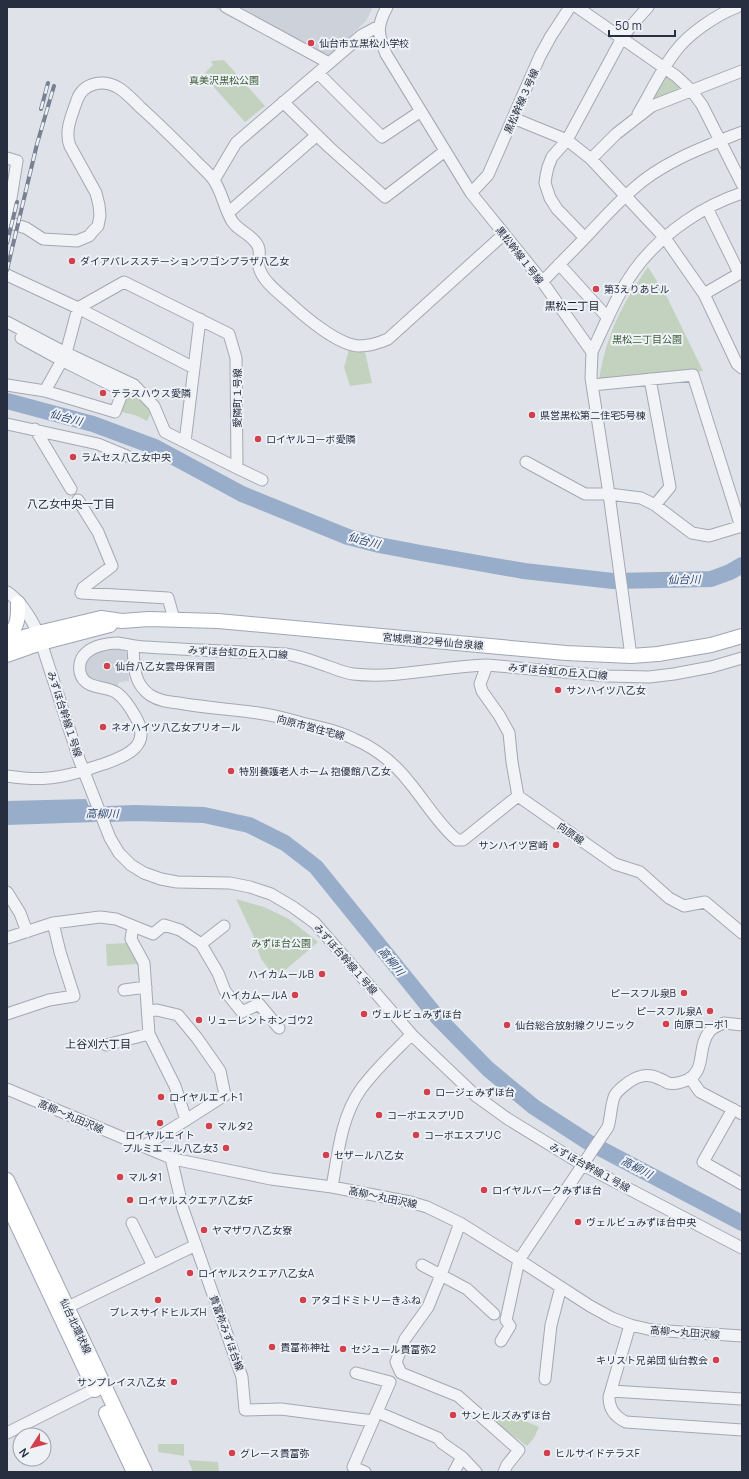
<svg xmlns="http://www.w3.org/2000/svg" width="749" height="1479" viewBox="0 0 749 1479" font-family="Manrope,'Noto Sans JP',sans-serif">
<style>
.built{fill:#ccd1da}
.green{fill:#c3d2bf}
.water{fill:#98adc9}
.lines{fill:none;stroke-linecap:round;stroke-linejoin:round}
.river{stroke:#98adc9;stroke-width:16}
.minor-casing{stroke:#a4a8b2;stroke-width:13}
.major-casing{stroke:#9ea5b4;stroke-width:16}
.minor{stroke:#f1f3f7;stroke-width:11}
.major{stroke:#fff;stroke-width:14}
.rail-casing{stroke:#788092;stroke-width:4}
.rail{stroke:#eef1f6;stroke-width:2.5;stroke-dasharray:8;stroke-linecap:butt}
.poi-dot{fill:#d1404c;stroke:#eef1f6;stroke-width:1.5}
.labels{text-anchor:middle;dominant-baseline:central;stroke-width:4;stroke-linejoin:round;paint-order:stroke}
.poi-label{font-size:10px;fill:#272e40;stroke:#eef1f6;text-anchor:start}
.park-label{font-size:10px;fill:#395c34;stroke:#eef1f6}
.street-label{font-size:10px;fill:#272e40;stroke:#eef1f6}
.neighbourhood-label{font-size:11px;fill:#1a2030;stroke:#eef1f6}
.water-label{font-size:11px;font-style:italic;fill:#304a74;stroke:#eef1f6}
</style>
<rect width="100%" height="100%" fill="#dfe2e8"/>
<path class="built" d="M213 7H373L366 21 320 65Z
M112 648 122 649 127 653 129 681 119 682 117 689 94 682 89 679 84 670 86 662 89 655 94 652Z"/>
<path class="green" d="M224 60 265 106 245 122 203 75 213 65 211 61Z
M665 73 682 88 651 102 649 101Z
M648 267 667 297 703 371 599 380C606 335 622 304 648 267Z
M349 350 365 352 372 383 350 386 344 367Z
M127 388 134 391 152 411 147 421 135 415 118 411Z
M236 899 264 907 289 919 318 942 276 978 261 959 253 935Z
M127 943 138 964 107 966 106 944Z
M501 1411 539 1427 534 1438 527 1446 494 1421Z
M158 1444H184V1456L158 1452Z
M188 1460 218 1462 219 1472H193Z"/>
<path class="water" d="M86 799 95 822 7 825V801Z"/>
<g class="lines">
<path class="river" d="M7 401 93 424 155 447 242 494 348 537 379 545 421 553 524 571 613 581 711 579 730 572 742 565
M71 813 109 814 134 813 204 815 249 825 285 843 316 867 438 1018 488 1069 534 1107 588 1142 742 1223"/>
<defs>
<path id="minor" d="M226 7 329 63
M387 7C376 27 378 34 386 54L471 193 539 277 592 352 591 378 609 494 631 656
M577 7 676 76 691 90 702 105 742 184
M648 7 631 26 622 38 567 140 552 157 548 167 546 176 545 183 550 198 557 209 585 238C600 222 615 205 632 190 662 162 704 147 742 132
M318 73 382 137 421 111
M283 102 329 147 385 197 445 151
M638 114C650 94 661 70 675 52 688 34 716 15 737 7
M513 118 567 140 591 159 665 238 704 294 737 364 742 368
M7 158 17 161 7 223
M591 159 616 134 652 106 742 71
M214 180 236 143 362 35 379 26
M471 193 488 175 540 56 551 36 570 7
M707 208 739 273
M228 213 317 135
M7 222 26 228 43 239 77 241 89 236 93 231 98 226 100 216 99 205 96 193 70 146C64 131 72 115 77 100 83 83 103 79 117 87 125 91 133 100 140 107 158 123 175 140 192 157 199 165 207 171 213 179 222 191 224 208 232 221 238 231 252 234 258 246 261 252 258 260 259 267 262 281 280 294 290 303 305 317 338 345 359 346 369 346 379 343 388 339L504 234
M559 264 608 318
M7 275 78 308 194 368
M542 282 585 238
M704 294 742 272
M7 322 66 353 134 385 154 406 165 432 237 468 236 358 229 334 124 282 78 308 66 353 45 391 7 385
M21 338 63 361 123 391 115 412 45 391
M592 352C606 322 619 289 640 263 666 231 703 206 742 193
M650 379 670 487 655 505
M592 385 693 375 741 527
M7 424 98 444 127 456
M35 429 71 489
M185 442 200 319
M526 462 585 494H609L641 498 655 505 692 533 709 536 742 526
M237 468 262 480
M78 500 98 532 112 566 83 588 81 593 168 598 174 619
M7 592C21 601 31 618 38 633L79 759 110 838 119 853 131 865 144 873 161 879 177 882 230 883 250 887 271 894 293 907 315 923 413 1036 476 1096 508 1119 583 1165 742 1248
M133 646C134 665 133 683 150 695 159 701 169 702 179 703 205 708 232 709 258 713 273 715 288 719 302 723 320 727 338 731 354 739 375 748 395 764 409 782 425 801 438 824 457 840H463L518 796
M487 665 480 684 482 691 499 715 509 733 512 762 518 796 615 864 640 872 669 898 684 906 705 902 742 933
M7 776C34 780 52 780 79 772 87 770 96 766 104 764 127 756 153 745 135 716 130 707 125 699 117 693 107 686 94 689 86 682 77 675 78 660 86 653 93 646 108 643 117 643 127 644 137 647 147 647 193 650 240 652 286 654 300 656 313 661 327 666 336 669 344 673 353 674 398 679 442 666 487 665L608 676 649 677 674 674 711 667 742 658
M7 892 20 913 27 932
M133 926 131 939 144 963 149 1034 175 1086 186 1120
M7 938 53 923 100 917 116 919 153 934 164 925 180 930 201 944 218 973 225 991 242 1012 259 1004 279 1028
M201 944 224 926
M124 990 146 987
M7 1014 49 1000 74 996 60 952 53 923
M106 1045 149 1034
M690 1078 700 1092 742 1114
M7 1089 171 1158 183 1161 271 1179 332 1187 410 1202 427 1207 460 1223 519 1260 590 1306 612 1318 630 1325 652 1330 742 1336
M733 1109 703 1162 742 1184
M144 1146 186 1120 225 1095 220 1071 197 1038 178 1015 157 1010 148 1011
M171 1158 183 1209 242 1377 245 1410 281 1409 373 1421
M332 1187C338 1154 341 1117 361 1089 374 1071 391 1055 407 1039L413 1036
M132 1223 153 1266
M460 1223 441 1275 428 1307 405 1339 396 1362 401 1373 458 1396 519 1450 507 1465 504 1472
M422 1265 467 1289 494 1314
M68 1307 196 1245
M630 1325 609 1397C609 1409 615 1417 626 1422L742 1430
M501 1341 510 1326 506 1320 519 1260 608 1127C611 1118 611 1102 615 1095 618 1090 625 1085 629 1082 639 1075 649 1073 660 1079 663 1080 666 1082 668 1083 675 1085 687 1081 692 1077 705 1066 698 1046 709 1032 712 1028 719 1025 724 1023L742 1025
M356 1373 390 1382 353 1467 365 1472
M545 1379 551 1325 561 1287
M611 1391 742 1399
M377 1412 438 1438 442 1443 462 1457 476 1472
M7 1433 95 1389
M454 1472 462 1457"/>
<path id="major" d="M7 636C19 627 18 616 18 603
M7 642 38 633 101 618 122 621 149 619 218 621 566 653 631 656 658 654 711 645 742 636
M7 655 41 643 110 625
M7 1180 145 1472
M7 1203 95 1390
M106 1413 134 1472"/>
</defs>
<use href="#minor" class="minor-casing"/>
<use href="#major" class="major-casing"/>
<use href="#minor" class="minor"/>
<use href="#major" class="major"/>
<defs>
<path id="rail" d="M41 109 48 83
M7 243 17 202
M7 270 37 144 54 86"/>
</defs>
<use href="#rail" class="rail-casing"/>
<use href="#rail" class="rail"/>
</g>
<g class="poi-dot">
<circle cx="311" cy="43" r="4"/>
<circle cx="72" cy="261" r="4"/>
<circle cx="596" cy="289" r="4"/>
<circle cx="103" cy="393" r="4"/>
<circle cx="532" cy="415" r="4"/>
<circle cx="258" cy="439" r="4"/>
<circle cx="73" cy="457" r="4"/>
<circle cx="107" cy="666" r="4"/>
<circle cx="558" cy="690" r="4"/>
<circle cx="103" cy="727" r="4"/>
<circle cx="231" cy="771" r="4"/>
<circle cx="556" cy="845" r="4"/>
<circle cx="322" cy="974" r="4"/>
<circle cx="684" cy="993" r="4"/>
<circle cx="295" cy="995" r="4"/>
<circle cx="710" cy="1011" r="4"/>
<circle cx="364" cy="1014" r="4"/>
<circle cx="199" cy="1020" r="4"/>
<circle cx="666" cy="1024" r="4"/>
<circle cx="507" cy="1025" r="4"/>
<circle cx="427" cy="1092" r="4"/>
<circle cx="161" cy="1097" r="4"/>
<circle cx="379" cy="1115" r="4"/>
<circle cx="160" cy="1123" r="4"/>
<circle cx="209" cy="1126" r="4"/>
<circle cx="416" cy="1135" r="4"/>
<circle cx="226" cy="1148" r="4"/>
<circle cx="326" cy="1155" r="4"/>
<circle cx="120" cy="1177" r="4"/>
<circle cx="484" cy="1190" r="4"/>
<circle cx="130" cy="1200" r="4"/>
<circle cx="578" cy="1222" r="4"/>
<circle cx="204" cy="1230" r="4"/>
<circle cx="190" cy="1273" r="4"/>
<circle cx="158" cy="1300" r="4"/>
<circle cx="303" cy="1300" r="4"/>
<circle cx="272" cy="1347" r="4"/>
<circle cx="343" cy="1349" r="4"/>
<circle cx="716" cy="1360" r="4"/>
<circle cx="174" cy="1382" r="4"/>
<circle cx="453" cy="1415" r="4"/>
<circle cx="232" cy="1453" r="4"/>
<circle cx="547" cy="1453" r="4"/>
</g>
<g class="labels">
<g class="poi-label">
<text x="319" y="43">仙台市立黒松小学校</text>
<text x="80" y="261">ダイアパレスステーションワゴンプラザ八乙女</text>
<text x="604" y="289">第3えりあビル</text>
<text x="111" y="393">テラスハウス愛隣</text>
<text x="540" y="415">県営黒松第二住宅5号棟</text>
<text x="266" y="439">ロイヤルコーポ愛隣</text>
<text x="81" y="457">ラムセス八乙女中央</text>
<text x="115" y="666">仙台八乙女雲母保育園</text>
<text x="566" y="690">サンハイツ八乙女</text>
<text x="111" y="727">ネオハイツ八乙女プリオール</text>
<text x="239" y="771">特別養護老人ホーム 抱優館八乙女</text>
<text x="548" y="845" text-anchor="end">サンハイツ宮崎</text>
<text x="314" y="974" text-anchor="end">ハイカムールB</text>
<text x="676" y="993" text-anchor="end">ピースフル泉B</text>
<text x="287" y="995" text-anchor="end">ハイカムールA</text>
<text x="702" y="1011" text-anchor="end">ピースフル泉A</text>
<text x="372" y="1014">ヴェルビュみずほ台</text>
<text x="207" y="1020">リューレントホンゴウ2</text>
<text x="674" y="1024">向原コーポ1</text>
<text x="515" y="1025">仙台総合放射線クリニック</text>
<text x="435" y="1092">ロージェみずほ台</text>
<text x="169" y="1097">ロイヤルエイト1</text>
<text x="387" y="1115">コーポエスプリD</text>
<text x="217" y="1126">マルタ2</text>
<text x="160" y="1135" text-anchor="middle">ロイヤルエイト</text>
<text x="424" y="1135">コーポエスプリC</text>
<text x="218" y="1148" text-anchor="end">プルミエール八乙女3</text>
<text x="334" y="1155">セザール八乙女</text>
<text x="128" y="1177">マルタ1</text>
<text x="492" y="1190">ロイヤルパークみずほ台</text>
<text x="138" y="1200">ロイヤルスクエア八乙女F</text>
<text x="586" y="1222">ヴェルビュみずほ台中央</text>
<text x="212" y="1230">ヤマザワ八乙女寮</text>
<text x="198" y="1273">ロイヤルスクエア八乙女A</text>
<text x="311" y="1300">アタゴドミトリーきふね</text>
<text x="158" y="1312" text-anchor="middle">ブレスサイドヒルズH</text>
<text x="280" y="1347">貴富祢神社</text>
<text x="351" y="1349">セジュール貴富弥2</text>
<text x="708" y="1360" text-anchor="end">キリスト兄弟団 仙台教会</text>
<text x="166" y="1382" text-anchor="end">サンプレイス八乙女</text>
<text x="461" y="1415">サンヒルズみずほ台</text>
<text x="240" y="1453">グレース貴富弥</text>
<text x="555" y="1453">ヒルサイドテラスF</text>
</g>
<g class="park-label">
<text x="224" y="80">真美沢黒松公園</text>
<text x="647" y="339">黒松二丁目公園</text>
<text x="281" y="943">みずほ台公園</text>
</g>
<g class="street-label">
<text transform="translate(521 101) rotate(-66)">黒松幹線３号線</text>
<text transform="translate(520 255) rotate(52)">黒松幹線１号線</text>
<text transform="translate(237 398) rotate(-90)">愛隣町１号線</text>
<text transform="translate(433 641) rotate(5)">宮城県道22号仙台泉線</text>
<text transform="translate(238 652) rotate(3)">みずほ台虹の丘入口線</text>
<text transform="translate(558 671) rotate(5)">みずほ台虹の丘入口線</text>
<text transform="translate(65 714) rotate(72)">みずほ台幹線１号線</text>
<text transform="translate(311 727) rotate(15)">向原市営住宅線</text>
<text transform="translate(571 833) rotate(35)">向原線</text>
<text transform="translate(346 959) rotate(49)">みずほ台幹線１号線</text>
<text transform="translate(71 1116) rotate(23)">高柳～丸田沢線</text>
<text transform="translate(590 1167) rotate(29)">みずほ台幹線１号線</text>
<text transform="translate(383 1197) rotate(12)">高柳～丸田沢線</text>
<text transform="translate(76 1326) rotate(65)">仙台北環状線</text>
<text transform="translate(685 1332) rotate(4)">高柳～丸田沢線</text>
<text transform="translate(227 1333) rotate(70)">貴富祢みずほ台線</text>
</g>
<g class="neighbourhood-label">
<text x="572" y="305">黒松二丁目</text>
<text x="71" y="503">八乙女中央一丁目</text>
<text x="98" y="1043">上谷刈六丁目</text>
</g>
<g class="water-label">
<text transform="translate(66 417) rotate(15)">仙台川</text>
<text transform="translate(364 540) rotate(15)">仙台川</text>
<text transform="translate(684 579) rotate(-1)">仙台川</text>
<text transform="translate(102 813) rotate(1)">高柳川</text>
<text transform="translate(392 961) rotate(51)">高柳川</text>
<text transform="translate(637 1167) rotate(28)">高柳川</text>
</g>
</g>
<rect width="749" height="1479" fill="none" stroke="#272e40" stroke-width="16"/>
<g transform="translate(32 1447) rotate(234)"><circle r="19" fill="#eef1f6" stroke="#9ea3ad"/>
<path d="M0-3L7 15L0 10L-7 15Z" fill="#d1404c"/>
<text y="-6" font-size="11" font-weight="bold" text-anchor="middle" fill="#272e40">N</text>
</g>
<path d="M609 30v6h66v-6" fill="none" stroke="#272e40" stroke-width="2"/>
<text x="615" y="30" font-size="12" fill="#272e40" stroke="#eef1f6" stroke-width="3" paint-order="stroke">50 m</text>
</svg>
